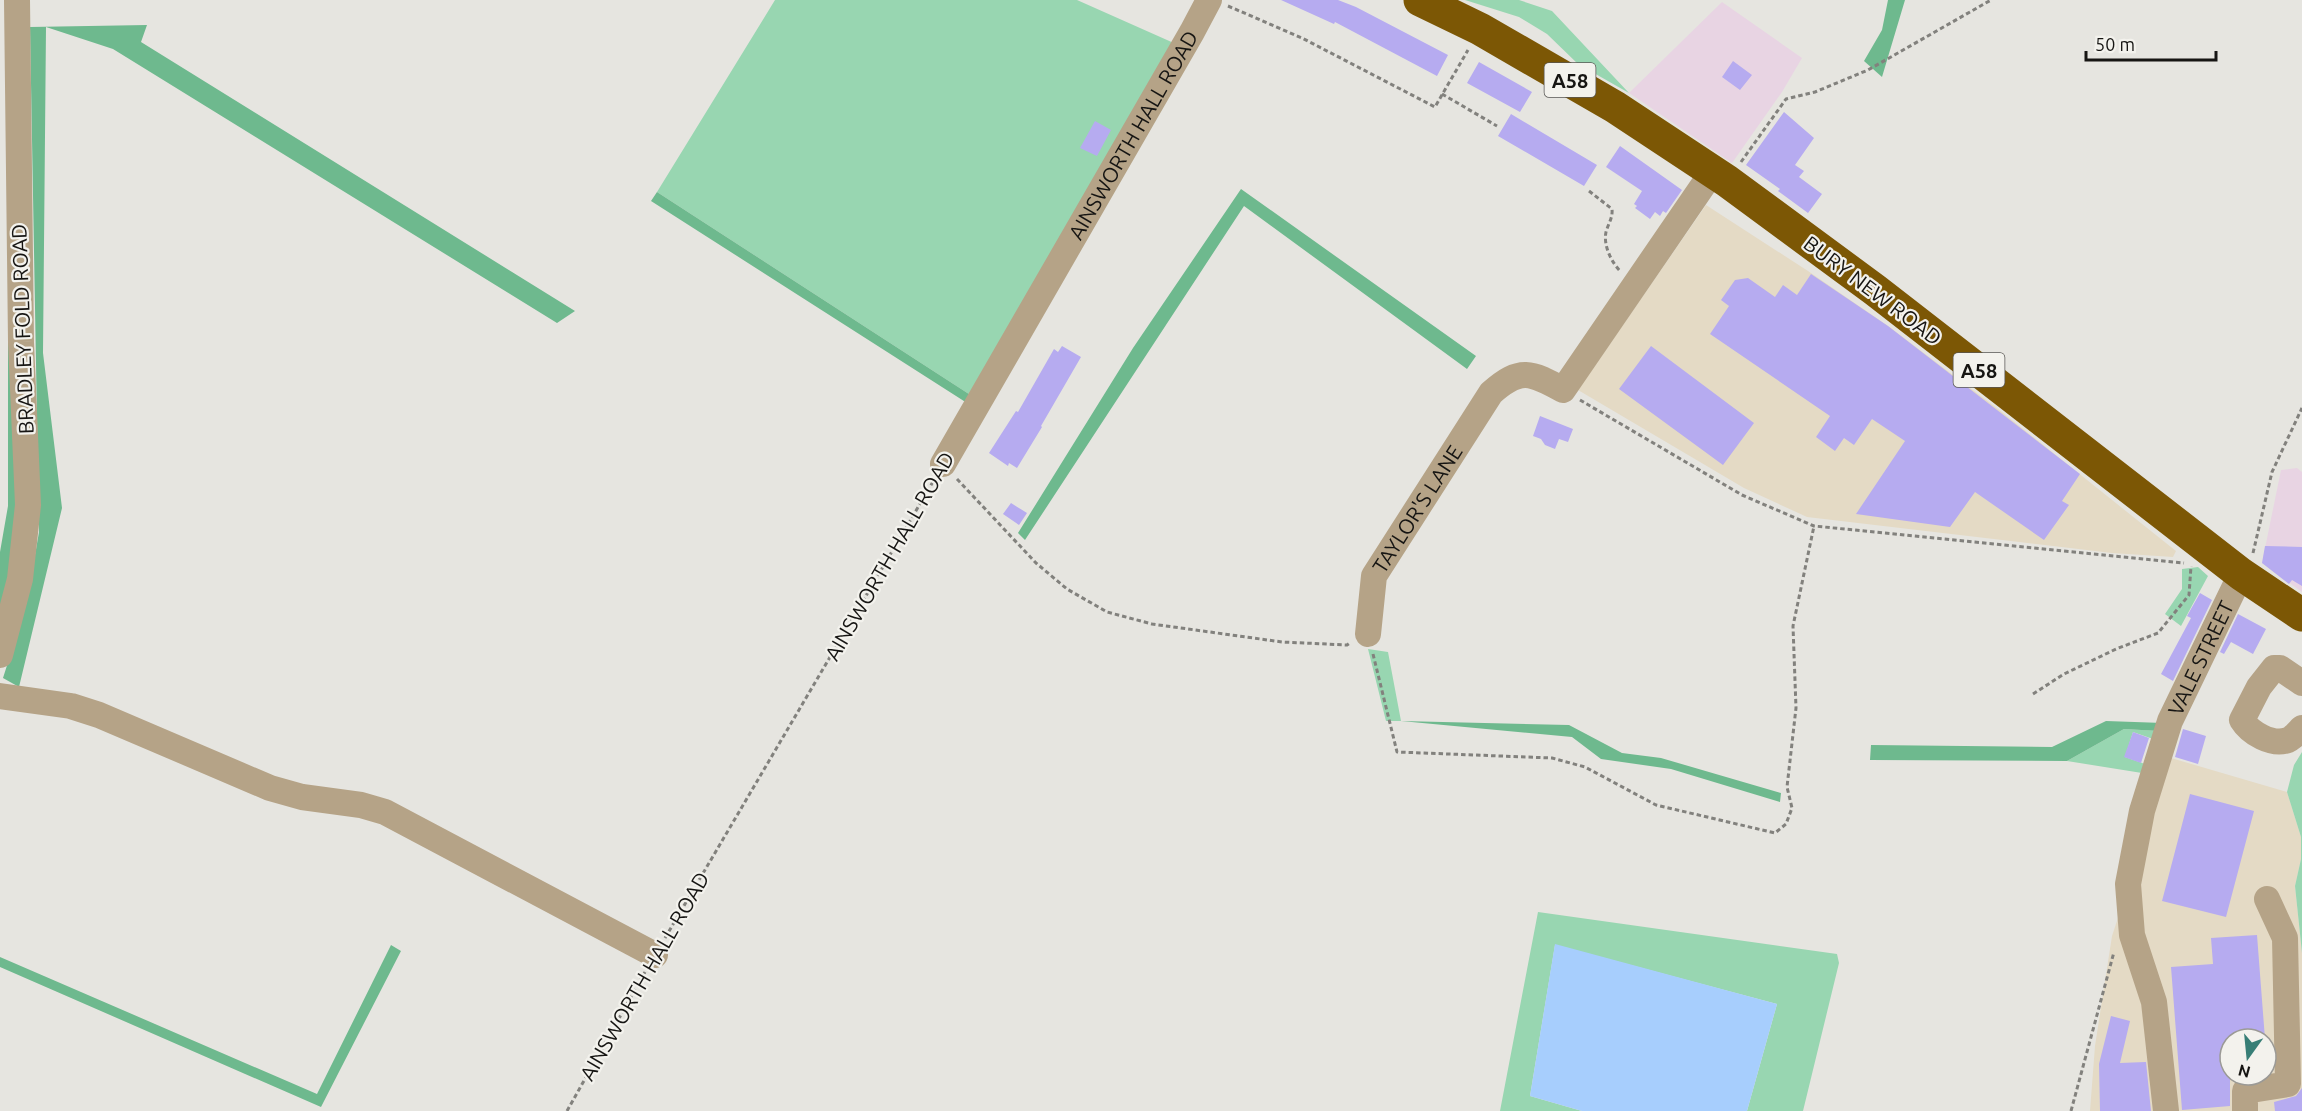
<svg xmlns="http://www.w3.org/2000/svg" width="2302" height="1111" viewBox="0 0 2302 1111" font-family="Ubuntu,sans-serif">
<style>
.commercial{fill:#e8d4e3}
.industrial{fill:#e4dac5;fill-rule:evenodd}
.green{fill:#98d6b1;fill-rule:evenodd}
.forest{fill:#6eb98e}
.water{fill:#a7cefd}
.building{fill:#b6abf0}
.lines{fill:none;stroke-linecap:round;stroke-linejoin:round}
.path{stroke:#82817d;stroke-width:3;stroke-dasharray:4.5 3;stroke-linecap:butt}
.minor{stroke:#b5a387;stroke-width:26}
.highway{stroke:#7c5705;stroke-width:33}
.labels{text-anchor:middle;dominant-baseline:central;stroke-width:4.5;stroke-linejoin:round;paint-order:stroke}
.shield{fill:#f3f2ed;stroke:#585754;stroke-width:1.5}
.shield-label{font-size:20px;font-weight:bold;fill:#161513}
.street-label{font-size:21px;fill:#161513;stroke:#f3f2ed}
</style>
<rect width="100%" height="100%" fill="#e6e5e0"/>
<path class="commercial" d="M1722 2 1802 58 1782 92 1732 163 1629 93Z
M2297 468 2302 472V592L2262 563 2281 470Z"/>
<path class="industrial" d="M1706 205 1808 271 1888 326 1998 409 2176 551 2173 557 2112 553 1807 517 1744 488 1578 390Z
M2171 758 2287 792 2301 837V859L2295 886 2302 953V1111H2090L2095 1046 2112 936ZM2230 1039H2266V1075H2230Z"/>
<path class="green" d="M775 0H1077L1176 44 972 396 657 192Z
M1465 0H1519L1552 11 1629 93 1578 64 1547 34 1519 17Z
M2198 567 2208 576 2181 626 2165 614 2182 589V569Z
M1368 649 1388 652 1401 721H1386Z
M2124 729 2159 731 2142 773 2067 761ZM2133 732 2153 739 2145 764 2125 757Z
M2302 752V953L2295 886 2301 859V837L2287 792 2294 765Z
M1538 912 1837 954 1839 963 1803 1111H1747L1777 1004 1555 945 1530 1096 1582 1111H1500Z"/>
<path class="forest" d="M1888 0H1905L1882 77 1864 61 1882 30Z
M147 25 141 42 575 311 557 323 113 49 46 27 43 353 62 508 19 687 3 678C19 629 31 582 39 532L30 27Z
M1241 189 1476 356 1467 369 1244 206 1025 540 1018 533 1133 348Z
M657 192 972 396 967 403 651 201Z
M8 318 17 515 14 549 0 619V552L8 506Z
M1401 721 1569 725 1622 753 1661 758 1781 793 1780 802 1671 769 1601 759 1572 737Z
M2106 721 2163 723 2159 731 2124 729 2067 761 1870 760 1871 745 2052 747Z
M391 945 401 951 321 1107 0 967V957L317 1094Z"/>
<path class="water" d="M1555 944 1777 1004 1747 1111H1582L1530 1096Z"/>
<path class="building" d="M1281 0H1338L1356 7 1448 55 1437 76 1335 22 1334 24Z
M1733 61 1752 75 1740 90 1722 77Z
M1479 62 1532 92 1520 112 1467 83Z
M1784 112 1814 138 1795 165 1804 171 1799 177 1822 194 1808 213 1778 191 1780 189 1746 165Z
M1511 114 1597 165 1584 186 1498 136Z
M1095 121 1111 130 1097 156 1080 148Z
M1620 146 1682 190 1666 213 1663 211 1660 216 1655 212 1650 219 1635 208 1637 206 1634 204 1642 191 1606 167Z
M1811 274 1888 326 2080 474 2062 501 2069 505 2044 540 1975 492 1950 527 1856 514 1905 441 1872 419 1854 445 1844 438 1835 451 1816 437 1830 416 1710 334 1729 306 1721 300 1735 280 1748 278 1775 297 1783 285 1797 295Z
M1062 346 1081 357 1041 426 1042 427 1017 468 1009 463 1008 466 989 453 1016 411 1018 412 1054 349 1058 352Z
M1651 346 1754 423 1723 465 1619 389Z
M1540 416 1573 429 1568 442 1559 439 1555 449 1545 445 1541 439 1533 436Z
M1011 503 1027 513 1019 525 1003 514Z
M2265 546 2302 547V586L2292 580 2289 584 2262 563Z
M2200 593 2212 600 2173 681 2161 674 2191 618 2187 616Z
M2238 614 2266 629 2253 654 2231 642 2224 654 2220 652Z
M2183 729 2206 736 2198 764 2175 757Z
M2133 732 2149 738 2141 763 2124 757Z
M2190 794 2254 811 2226 917 2162 901Z
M2257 935 2265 1039H2230V1106L2182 1110 2171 967 2213 964 2211 938Z
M2111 1016 2130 1021 2120 1063 2146 1062 2151 1111H2100L2099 1064Z
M2302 1088V1111H2275L2274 1102 2296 1096Z"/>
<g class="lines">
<path class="path" d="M1228 6 1302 38 1435 107 1468 50
M1442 94 1497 126
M1741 162 1786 99 1815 92 1868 70 1991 0
M1589 191 1612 209C1613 218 1608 224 1606 232 1603 246 1612 263 1621 272
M1580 400 1742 495 1814 526 2184 563
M957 479 1036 563 1067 589 1107 612 1152 624 1282 642 1347 645 1351 642
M2253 553 2272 472 2302 408
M1373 654 1397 752 1552 758 1585 767 1656 805 1775 833 1786 824 1792 808 1787 787 1796 708 1793 626 1814 526
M2033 694 2064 674 2116 649 2158 633 2189 595 2191 566
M665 938 934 480
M567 1111 645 972
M2071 1111 2114 952"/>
<g class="minor">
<path id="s1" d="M943 464 1192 32 1209 0"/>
<path id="s2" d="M1368 634 1374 576 1491 393C1520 367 1531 372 1563 390L1713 171"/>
<path d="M0 655 20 579 28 505 21 342 17 0"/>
<path d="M2302 683 2280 668H2274L2259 687 2242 720C2250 733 2272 746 2288 740 2293 738 2298 732 2302 728"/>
<path d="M0 696 71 706 99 715 270 788 302 797 361 805 385 812 655 955"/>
<path id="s3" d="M2166 1111 2154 1002 2132 935 2128 884 2142 811 2170 721 2241 574"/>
<path d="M2245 1111V1091L2288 1084 2285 938 2267 899"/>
</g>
<path class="highway" d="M1420 0 1480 29 1615 107 1727 181 1875 290 2241 574 2302 615"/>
</g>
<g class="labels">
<g class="shield">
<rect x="1544.5" y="63" width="51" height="34" rx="4.5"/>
<rect x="1953.5" y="353" width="51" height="34" rx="4.5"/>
</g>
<g class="shield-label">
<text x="1570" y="80">A58</text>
<text x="1979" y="370">A58</text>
</g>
<g class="street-label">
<text stroke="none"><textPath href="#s1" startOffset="380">AINSWORTH HALL ROAD</textPath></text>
<text transform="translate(1873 290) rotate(37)">BURY NEW ROAD</text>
<text transform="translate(22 329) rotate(-92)">BRADLEY FOLD ROAD</text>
<text stroke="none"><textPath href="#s2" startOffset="138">TAYLOR'S LANE</textPath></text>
<text transform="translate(889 556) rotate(-60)">AINSWORTH HALL ROAD</text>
<text stroke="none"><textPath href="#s3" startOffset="470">VALE STREET</textPath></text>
<text transform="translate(644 976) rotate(-60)">AINSWORTH HALL ROAD</text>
</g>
</g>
<g transform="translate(2248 1057) rotate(195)"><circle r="28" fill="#f3f2ed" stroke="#9b9a96" stroke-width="1.5"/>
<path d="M0-4.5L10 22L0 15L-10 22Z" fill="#377e76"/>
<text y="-9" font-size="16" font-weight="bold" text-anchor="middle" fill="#161513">N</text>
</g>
<path d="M2086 51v9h130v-9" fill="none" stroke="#161513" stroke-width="3"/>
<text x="2095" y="51" font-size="18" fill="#161513" stroke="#f3f2ed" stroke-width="4.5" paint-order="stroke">50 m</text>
</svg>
